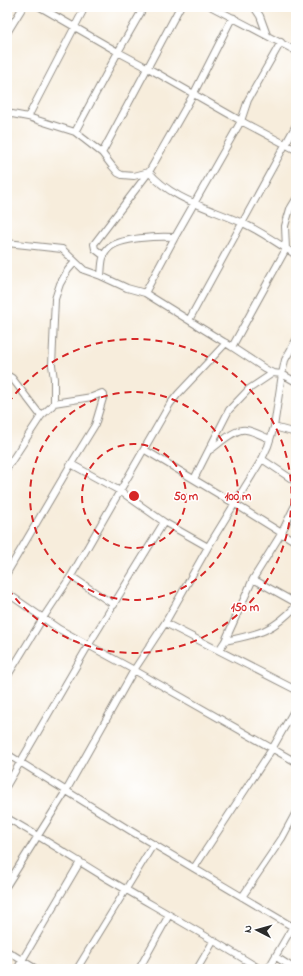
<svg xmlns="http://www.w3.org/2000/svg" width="303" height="976" viewBox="0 0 303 976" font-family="'Indie Flower',sans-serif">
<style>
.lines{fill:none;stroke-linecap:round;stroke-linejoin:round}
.minor-casing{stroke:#918c84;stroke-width:8}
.minor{stroke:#fff;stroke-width:6}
.ring{fill:none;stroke:#d62828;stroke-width:2;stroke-dasharray:7 5}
.centre{fill:#d62828;stroke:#fff;stroke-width:2}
.ring-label{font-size:12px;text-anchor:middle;font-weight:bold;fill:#d62828;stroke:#fff;stroke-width:3;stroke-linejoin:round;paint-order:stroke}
</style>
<rect width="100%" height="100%" fill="#fff"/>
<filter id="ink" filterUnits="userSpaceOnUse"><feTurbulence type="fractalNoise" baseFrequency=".025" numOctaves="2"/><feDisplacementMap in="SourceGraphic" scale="8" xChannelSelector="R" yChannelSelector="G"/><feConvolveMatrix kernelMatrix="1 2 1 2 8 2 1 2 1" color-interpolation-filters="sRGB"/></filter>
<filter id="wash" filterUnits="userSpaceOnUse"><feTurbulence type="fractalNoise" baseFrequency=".012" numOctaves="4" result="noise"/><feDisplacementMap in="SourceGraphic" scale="16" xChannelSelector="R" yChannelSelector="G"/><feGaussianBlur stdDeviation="0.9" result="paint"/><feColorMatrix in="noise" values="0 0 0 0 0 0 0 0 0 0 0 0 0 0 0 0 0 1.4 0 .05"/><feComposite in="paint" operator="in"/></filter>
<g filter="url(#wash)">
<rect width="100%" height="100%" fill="#f7eddc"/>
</g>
<g filter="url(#ink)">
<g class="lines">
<defs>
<path id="minor" d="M40 7 118 52 148 68 241 121 296 150
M212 7 296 51
M254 7 260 16 267 35
M7 33 23 7
M281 42 248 100 241 121 175 237 145 293 232 347 267 370 273 373 282 374 296 382
M7 113 28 117 75 132 102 153 112 166 118 173 122 175 134 176 149 172C171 199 209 208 240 222 260 230 278 244 296 255
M28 117 85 7
M75 132 118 52 144 7
M102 153 180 7
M7 243 62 249 84 270 101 276 127 288 145 293
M104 256 95 249 94 244 149 172 194 93 230 22 234 18
M101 276C102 267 101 256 108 249 119 237 160 236 175 237
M189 320 296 125
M232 347 286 249 285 226 290 209 296 199
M7 375 12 378 41 416
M54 403 92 397 102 393 104 395 95 425 71 464
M274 427 296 433
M145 450 235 504 296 542
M210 450C219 444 235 428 246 430 254 431 262 436 270 439
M262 459 296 482
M7 468 41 416 52 406 54 403V379L52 365 55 299 60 284 68 270 75 262
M194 479 229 410 249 389 273 373
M7 573 71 464 120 491 164 522 208 547
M71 576 114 605
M253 579 296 603
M7 593 59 629 134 670 296 762
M165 623 296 690
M225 641C258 634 272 632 296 606
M219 650 225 641 253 579 281 534 296 503
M7 677 43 618 71 576 170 404 178 394 226 343
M7 754 131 831 293 927
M7 785 88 646 164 522
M7 818C41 837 73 858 106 878 157 908 209 937 260 969
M194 868 272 749 296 707
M7 885 66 791 134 670 165 623 208 547 262 459 268 446 274 427 282 374 285 360 296 340
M242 897 282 838 296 812
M7 951 36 969
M276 957 295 969
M17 969 80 862
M77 969 153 845
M139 969 169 915
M197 969 214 940
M268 969 296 921"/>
</defs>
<use href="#minor" class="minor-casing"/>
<use href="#minor" class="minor"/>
</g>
</g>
<g class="ring">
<circle cx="134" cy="496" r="52"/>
<circle cx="134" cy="496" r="104"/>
<path d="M8 403A157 157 0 1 1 8 589"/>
</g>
<circle cx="134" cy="496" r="6" class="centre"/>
<g class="ring-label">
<text x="186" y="500">50 m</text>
<text x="238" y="500">100 m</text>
<text x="245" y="611">150 m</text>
</g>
<rect width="303" height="976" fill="none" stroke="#fff" stroke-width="24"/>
<g transform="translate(257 930) rotate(276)" stroke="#ffffff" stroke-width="3" paint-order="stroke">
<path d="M0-3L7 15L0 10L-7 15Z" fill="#2b2b2b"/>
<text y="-6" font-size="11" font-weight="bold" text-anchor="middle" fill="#2b2b2b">N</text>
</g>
</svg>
